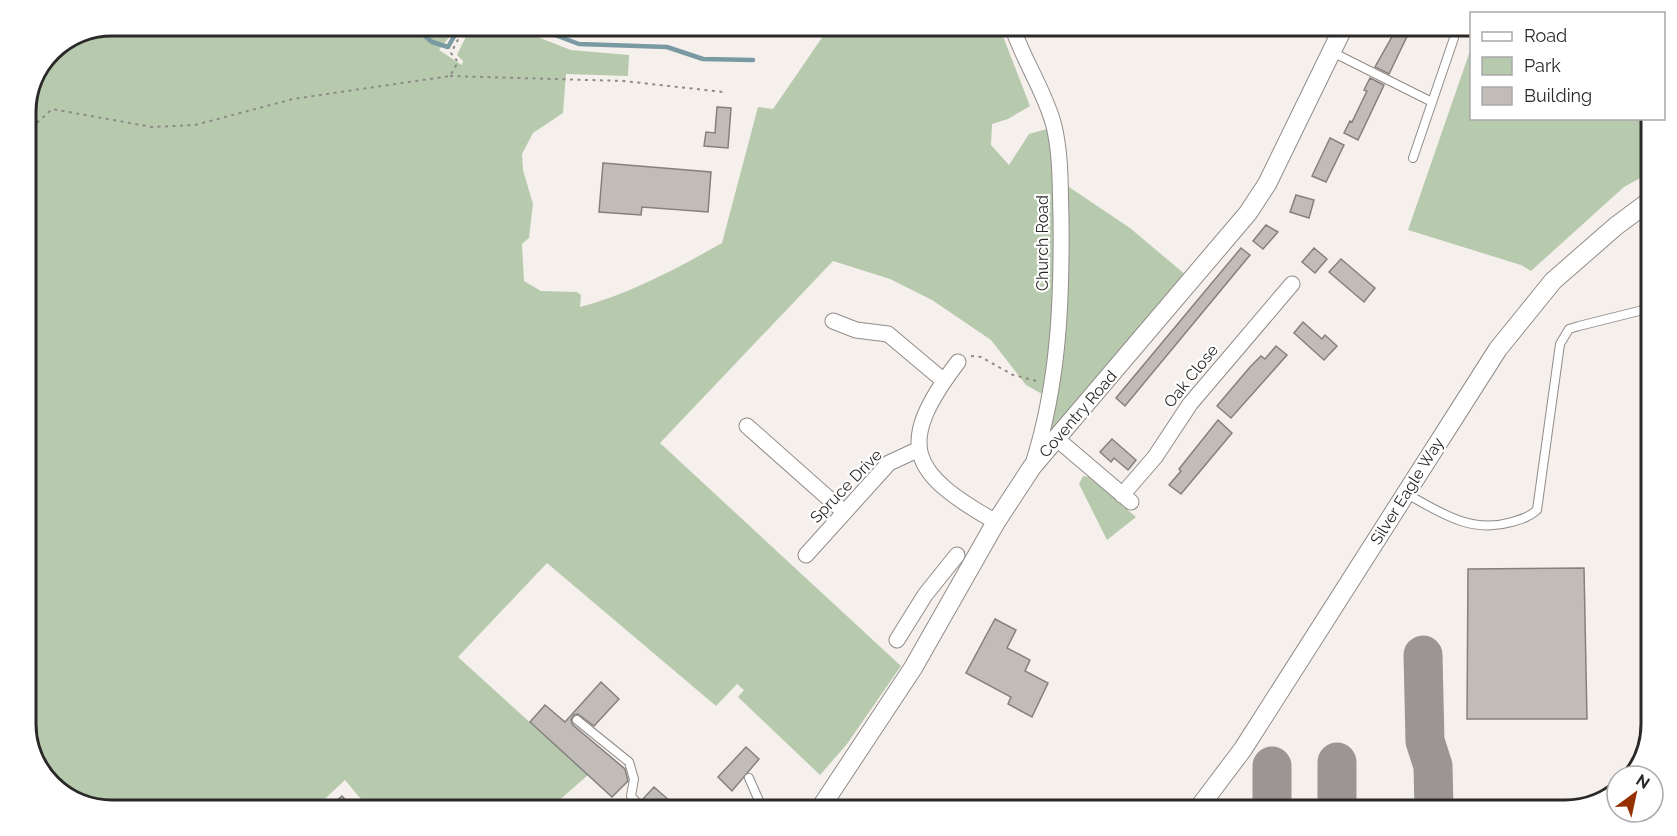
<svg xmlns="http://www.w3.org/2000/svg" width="1677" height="836" viewBox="0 0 1677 836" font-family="Raleway,sans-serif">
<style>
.green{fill:#b7caae}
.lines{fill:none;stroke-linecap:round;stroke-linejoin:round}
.stream{stroke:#799aa2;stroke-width:4.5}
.taxiway{stroke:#9b9694;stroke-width:39}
.building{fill:#c2bcb9;stroke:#85807d;stroke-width:1.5}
.service-casing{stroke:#918c89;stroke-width:10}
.minor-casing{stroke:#918c89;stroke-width:17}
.tertiary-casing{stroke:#918c89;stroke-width:20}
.path{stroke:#8e8a87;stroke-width:2;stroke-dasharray:3 4.5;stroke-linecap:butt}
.service{stroke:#fff;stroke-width:8}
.minor{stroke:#fff;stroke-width:15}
.tertiary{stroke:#fff;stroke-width:18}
.labels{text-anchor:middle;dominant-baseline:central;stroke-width:4.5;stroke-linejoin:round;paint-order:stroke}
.street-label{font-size:16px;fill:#2b2927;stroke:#fff}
.rim{fill:none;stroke:#2b2927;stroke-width:3}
</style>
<rect width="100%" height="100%" fill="#f6f0ed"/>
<path class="green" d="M112 26H458L439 50 462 65 463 61 457 55 471 26H509L571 50 629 55 628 76 566 74 563 113 533 133 522 154 523 170 533 204 529 238 522 244 524 281 541 291 577 292 581 295 580 307C632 293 676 269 722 243L758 107 773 109 830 26H999L1030 106 1008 119 992 124 991 145 1009 165 1029 134 1054 127 1060 181 1130 228 1193 281 1032 467 1051 399 1026 385 991 340 932 300 890 279 833 261 660 443 901 666 847 744 820 775 738 697 744 690 737 684 716 706 547 563 458 657 588 775 548 810H370L345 780 313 810H112L74 802 40 772 26 730V107L51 51Z
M1471 48 1472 118 1651 119V172L1624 187 1531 271 1521 265 1408 230Z
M1083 476 1089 477 1136 517 1107 540 1079 484Z"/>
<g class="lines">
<path class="stream" d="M363 26H364
M413 26 432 42 448 47 460 26
M531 26 579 44 667 47 703 59 753 60"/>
<path class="taxiway" d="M1423 655 1425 741 1433 766 1434 810
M1337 762V810
M1272 766V810"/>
</g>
<path class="building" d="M1398 26H1412L1389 74 1375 67Z
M1370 78 1384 85 1358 140 1344 133 1350 121 1352 122 1367 91 1364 90Z
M717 107 731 108 728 148 704 146 706 132 715 133Z
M1330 138 1344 145 1326 182 1312 176Z
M603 163 711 172 708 212 642 207 641 215 599 212Z
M1296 195 1314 200 1309 218 1290 212Z
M1266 225 1278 232 1263 249 1253 241Z
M1241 248 1250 255 1125 406 1116 398Z
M1314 248 1327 259 1315 273 1302 262Z
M1341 259 1375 288 1364 302 1329 272Z
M1303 322 1322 339 1325 335 1337 346 1324 360 1294 333Z
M1276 346 1287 355 1231 418 1217 406 1250 367 1261 356 1265 359Z
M1218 420 1232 433 1181 494 1169 485 1181 471 1179 469Z
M1112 439 1136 460 1128 470 1114 458 1111 462 1100 452Z
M1584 568 1587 719H1467L1468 569Z
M995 619 1016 630 1007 648 1030 660 1025 671 1048 683 1032 717 1008 704 1011 697 966 673Z
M601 682 619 699 594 726 578 714 574 715 571 720 573 725 625 769 628 781 612 797 530 722 545 705 565 722Z
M746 747 759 759 732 791 718 777Z
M654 787 680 810H650L642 800Z
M342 796 351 806 345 810H325Z"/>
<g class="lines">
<defs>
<path id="service" d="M1332 52 1432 102
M1413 158 1454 38
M1407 494C1441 513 1471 534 1512 522 1522 519 1529 517 1537 510L1560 344 1569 329 1579 326 1651 308
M577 720 629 762 634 779 631 796 643 810
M749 778 763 810"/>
<path id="minor" d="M1012 26C1023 60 1045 91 1054 126 1061 155 1060 187 1061 217 1062 301 1059 382 1033 464
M833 321 856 330 888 334 944 381
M958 362C894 446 910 473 996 522
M747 426 844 512
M1057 439 1131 502
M1122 495 1155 457 1190 404 1292 284
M806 555 889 463 917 450
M897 640 925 595 957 555"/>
<path id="tertiary" d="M819 810 913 668 996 522 1032 467 1248 213 1267 184 1344 26
M1197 810 1243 749 1498 349 1553 281 1616 226 1651 200"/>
</defs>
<use href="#service" class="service-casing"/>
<use href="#minor" class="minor-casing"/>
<use href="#tertiary" class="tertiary-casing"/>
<path class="path" d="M450 76 624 81 723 92
M26 133 52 109 152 127 195 125 293 99 450 76 458 62 451 53 465 26
M971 356 981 357 1013 375 1037 381"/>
<use href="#service" class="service"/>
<use href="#minor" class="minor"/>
<use href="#tertiary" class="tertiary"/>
</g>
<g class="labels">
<g class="street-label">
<text transform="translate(1042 243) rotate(-90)">Church Road</text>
<text transform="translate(1191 376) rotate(-51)">Oak Close</text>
<text transform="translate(1078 414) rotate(-49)">Coventry Road</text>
<text transform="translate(846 486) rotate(-46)">Spruce Drive</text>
<text transform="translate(1407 491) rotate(-58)">Silver Eagle Way</text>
</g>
</g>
<path d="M0 0H1677V836H0ZM112 36H1565A76 76 0 0 1 1641 112V724A76 76 0 0 1 1565 800H112A76 76 0 0 1 36 724V112A76 76 0 0 1 112 36Z" fill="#fff" fill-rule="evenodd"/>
<path class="rim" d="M112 36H1565A76 76 0 0 1 1641 112V724A76 76 0 0 1 1565 800H112A76 76 0 0 1 36 724V112A76 76 0 0 1 112 36Z"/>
<rect x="1470" y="12" width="195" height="108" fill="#ffffff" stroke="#aaa9a9" stroke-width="1.5"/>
<rect x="1482" y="32" width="30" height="9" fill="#ffffff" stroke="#aaa9a9" stroke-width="1.5"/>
<text x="1524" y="42" font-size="18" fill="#2b2927">Road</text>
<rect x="1482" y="57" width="30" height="18" fill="#b7caae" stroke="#aaa9a9" stroke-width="1.5"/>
<text x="1524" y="72" font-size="18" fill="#2b2927">Park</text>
<rect x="1482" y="87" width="30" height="18" fill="#c2bcb9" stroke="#aaa9a9" stroke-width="1.5"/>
<text x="1524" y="102" font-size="18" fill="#2b2927">Building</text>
<g transform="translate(1635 794) rotate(33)"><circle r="28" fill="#ffffff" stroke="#aaa9a9" stroke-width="1.5"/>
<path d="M0-4.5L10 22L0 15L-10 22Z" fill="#953100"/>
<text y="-9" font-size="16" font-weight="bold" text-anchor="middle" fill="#2b2927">N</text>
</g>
</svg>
